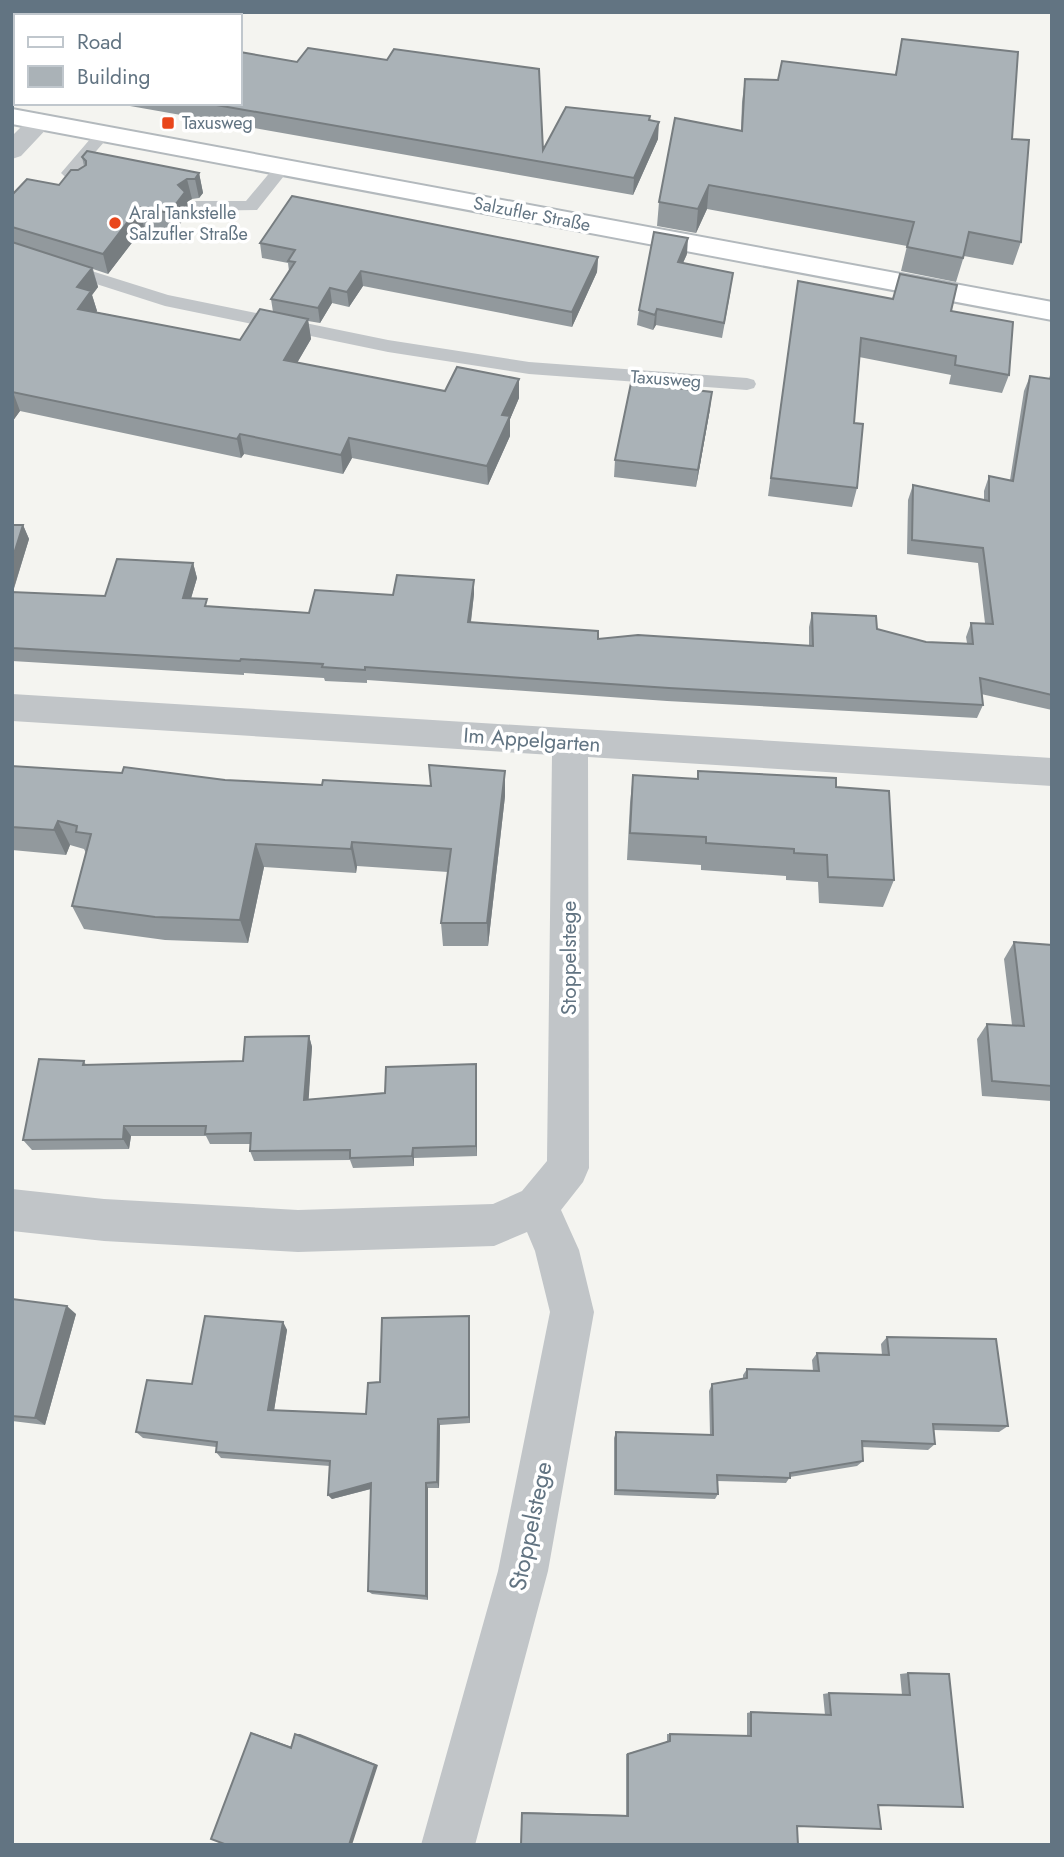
<svg xmlns="http://www.w3.org/2000/svg" width="1064" height="1857" viewBox="0 0 1064 1857" font-family="Jost,sans-serif">
<style>
.lines{fill:none;stroke-linecap:round;stroke-linejoin:round}
.secondary-casing{stroke:#b3b9bd;stroke-width:4}
.lane{fill:#c1c5c8;fill-rule:evenodd}
.street{fill:#c1c5c8;fill-rule:evenodd}
.secondary{fill:#fff;fill-rule:evenodd}
.wall{fill:#92999d}
.shaded-wall{fill:#777d80}
.building{fill:#aab2b7;stroke:#777d80;stroke-width:2}
.poi-dot{fill:#e9461b;stroke:#fff;stroke-width:2.5}
.labels{text-anchor:middle;dominant-baseline:central;stroke-width:7;stroke-linejoin:round;paint-order:stroke}
.far-poi-label{font-size:18px;fill:#627482;stroke:#fff;text-anchor:start}
.far-street-label{font-size:18px;fill:#627482;stroke:#fff}
.street-label{font-size:21px;fill:#627482;stroke:#fff}
.near-street-label{font-size:24px;fill:#627482;stroke:#fff}
</style>
<rect width="100%" height="100%" fill="#f4f4f0"/>
<g class="lines">
<defs>
<path id="secondary" d="M12 109 1052 302V320L12 124Z"/>
</defs>
<use href="#secondary" class="secondary-casing"/>
<path class="lane" d="M103 129 111 134 78 172 90 183 82 188 76 187 61 173 97 131Z
M283 162 291 167 257 210 193 211 185 206 193 201H246L277 164Z
M12 246 168 295 388 340 529 362 747 378 754 380 756 384 754 388 747 390 529 374 388 352 165 306 12 257Z"/>
<path class="street" d="M40 114 49 117 53 122 21 156 12 159V136L31 117Z
M12 694 1052 758V786L588 757 589 1168 583 1182 561 1210 579 1250 594 1312 548 1571 475 1845H421L498 1571 550 1312 535 1251 527 1232 494 1246 298 1252 104 1241 12 1231V1189L104 1199 298 1210 493 1204 522 1191 547 1161 552 755 12 721Z"/>
<use href="#secondary" class="secondary"/>
</g>
<path class="wall" d="M12 12 16 16V86L12 85Z
M902 39 1012 139 1021 242 1013 265 964 256 956 282 901 271 907 246 707 209 696 233 657 226 659 202 741 130 742 102 745 79 778 80 895 75Z
M113 103H240L543 150 650 120 658 139 633 195Z
M82 157 199 173 203 193 199 198 192 199 187 202 189 212 173 233 144 227 108 274 93 269 98 287 92 295 97 311 96 312 240 340 273 312 271 299 289 271 288 263 262 258 260 243 598 257 597 272 572 327 363 286 349 307 332 303 320 323 308 321 311 339 297 363 445 391 519 379V398L510 419V436L488 485 352 458 343 474 244 454 241 458 20 411 12 422V195L59 185 84 166Z
M687 254 683 263 731 289 722 338 656 325 653 330 637 325 639 310Z
M798 281 951 311 1009 375 1002 393 949 384 951 375 859 357 854 423 857 488 852 507 768 496Z
M1052 367V710L981 694 983 705 977 718 667 701 367 680V683L325 681 324 678 244 673V675L12 661V525H23L29 539 13 592 105 596 193 563 197 578 191 598 209 607 309 613 393 595 474 580V594L471 622 598 639 809 646V627L812 613 926 642 967 643 966 637 971 623H985L978 563 907 554 908 500 913 485 984 500V491L989 476 1010 480 1024 391 1030 376 1049 379Z
M710 409 696 487 614 477 615 460Z
M12 766 225 780 322 785 431 786 505 771V796L488 946H443L441 923 448 872 357 866 356 873 264 867 248 943 165 940 84 929 72 906 86 853 84 849 70 845 66 855 12 850Z
M698 771 836 787 894 880 883 907 819 903 818 882 786 880V876L701 870V865L627 860 630 803 633 775 697 779Z
M1014 942 1052 945V1101L982 1096 977 1039 987 1024 1012 1025 1004 959Z
M309 1036 312 1047 308 1100 385 1093 476 1064 477 1156 414 1158V1166L353 1168 350 1160 254 1161 250 1151V1144H210L206 1136H131L129 1149 32 1150 23 1140 84 1061 86 1065 243 1061Z
M12 1299 76 1314 45 1425 12 1421Z
M283 1322 287 1330 274 1410 366 1414 380 1382 470 1324V1423L440 1425 439 1488H428V1600L372 1594 368 1591 371 1489 332 1499 328 1495 330 1466 221 1458 216 1452V1447L143 1438 136 1432 192 1384Z
M887 1337 1008 1426 999 1432 933 1430 935 1444 928 1450 862 1447 863 1461 857 1466 790 1477 786 1483 717 1481 718 1494 715 1499 614 1495V1438L616 1432 710 1435 709 1391 712 1384 743 1379V1375L747 1369 813 1371 812 1360 817 1353 882 1355 881 1344Z
M908 1673 949 1674 878 1805 797 1826 521 1845 522 1812 626 1815V1754L667 1742V1734L747 1736V1713L751 1712 825 1715 823 1694 829 1693 902 1695 900 1674Z"/>
<path class="shaded-wall" d="M659 122 658 139 633 195 634 178Z
M199 173 203 193 199 198 195 179Z
M187 179 192 199 187 202 189 212 173 233 169 213 178 185Z
M709 185 707 209 696 233 698 209Z
M139 207 144 227 108 274 103 254Z
M688 238 687 254 676 278 678 262Z
M598 257 597 272 572 327V312Z
M92 268 98 287 92 295 97 311 84 329 78 309 77 287Z
M361 271 363 286 349 307 347 292Z
M330 288 332 303 320 323 318 308Z
M657 309 656 325 653 330 655 315Z
M308 319 311 339 287 380 284 360Z
M519 379V398L510 419V436L488 485 487 466 502 415Z
M13 392 20 411 12 422Z
M712 392 710 409 696 487 698 470Z
M240 434 244 454 241 458 237 439Z
M349 438 352 458 343 474 341 455Z
M23 525 29 539 12 594V560Z
M193 563 197 578 187 612 183 598Z
M474 580V594L469 636 468 622Z
M505 771V796L488 946 487 923Z
M58 821 70 845 66 855 54 830Z
M352 842 357 866 356 873 351 849Z
M256 844 264 867 248 943 240 920Z
M309 1036 312 1047 308 1110 304 1100Z
M476 1064 477 1075V1156L476 1146Z
M124 1126 131 1136 129 1149 123 1139Z
M413 1148 414 1158V1166L412 1156Z
M67 1306 76 1314 45 1425 35 1418Z
M469 1316 470 1324V1423L469 1417Z
M283 1322 287 1330 273 1417 268 1410Z
M438 1419 440 1425 439 1488 437 1482Z
M371 1483 374 1488 332 1499 328 1495Z
M426 1483 428 1488V1600L426 1596Z
M251 1733 256 1734 295 1748H291Z
M295 1734H300L378 1765 352 1845H349Z"/>
<path class="building" d="M12 12H87L108 16H16V70H12Z
M902 39 1018 52 1012 139 1029 140 1021 242 969 232 963 258 907 247 914 222 709 185 698 209 659 202 675 118 742 131 745 79 778 80 782 61 896 75Z
M308 48 387 60 394 49 539 69 543 150 566 107 650 116 649 120 659 122 634 178 205 103H240V52L297 62Z
M87 151 199 173 195 179H187L178 185 185 192 169 213 139 207 103 254 12 227V195L27 179 59 185 71 170H78L86 165V161L82 157Z
M292 196 598 257 572 312 361 271 347 292 330 288 318 308 271 299 295 262 288 261 295 250 260 243Z
M654 232 688 238 678 262 733 273 724 323 657 309 655 315 639 310Z
M12 242 92 268 77 287 91 291 78 309 240 340 260 309 308 319 284 360 445 391 457 367 519 379 502 415 510 416 487 466 349 438 341 455 240 434 237 439 12 392Z
M900 274 957 285 951 311 1013 322 1009 375 955 365 956 356 861 338 854 423 863 424 857 488 771 478 798 281 893 299Z
M1030 376 1052 379V695L980 678 983 705 669 688 365 667V670L322 667 323 664 241 659 240 661 12 648V592L105 596 117 559 193 563 183 598 207 599 205 606 309 613 315 590 393 595 397 575 474 580 468 622 598 631V639L638 635 813 646 812 613 876 616 877 629 926 642 973 644 971 623 993 624 983 548 912 540 913 485 989 501V476L1013 481Z
M631 383 712 392 698 470 615 460Z
M12 525H23L12 560Z
M429 765 505 771 487 923H441L451 849 352 842 351 849 256 844 240 920 155 917 72 906 91 834 76 832 77 826 58 821 54 830 12 827V766L122 773 124 767 225 780 322 785 323 780 431 786Z
M698 771 836 778V787L889 791 894 880 828 877 827 855 794 853V849L706 843V837L630 833 633 775 698 779Z
M1014 942 1052 945V1086L992 1081 987 1024 1024 1026Z
M309 1036 304 1100 385 1093 386 1067 476 1064V1146L413 1148 412 1156 350 1158V1150L250 1151 251 1133 205 1134 206 1126H124L123 1139 23 1140 39 1059 84 1061 83 1065 243 1061 245 1037Z
M12 1299 67 1306 35 1418 12 1416Z
M205 1316 283 1322 268 1410 366 1414 368 1383 380 1382 382 1318 469 1316V1417L438 1419 437 1482 426 1483V1596L368 1591 371 1483 328 1495 330 1461 216 1452 217 1442 136 1432 147 1380 192 1384Z
M887 1337 996 1339 1008 1426 933 1424 935 1444 862 1441 863 1461 790 1473V1478L717 1475 718 1494 616 1490V1432L713 1435 712 1384 747 1378V1369L819 1371 817 1353 889 1355Z
M908 1673 949 1674 963 1807 878 1805 881 1829 797 1826 798 1845H521L522 1813 628 1816V1754L670 1741V1734L751 1736V1712L831 1715 829 1693 910 1695Z
M251 1733 291 1748 295 1734 375 1765 349 1845H227L211 1839Z"/>
<g class="poi-dot">
<rect x="161" y="116" width="14" height="14" rx="3.5"/>
<circle cx="115" cy="223" r="7"/>
</g>
<g class="labels">
<g class="far-poi-label">
<text x="182" y="123">Taxusweg</text>
<text x="129" y="213">Aral Tankstelle<tspan x="129" dy="21">Salzufler Straße</tspan></text>
</g>
<g class="far-street-label">
<text transform="translate(532 214) rotate(11)">Salzufler Straße</text>
<text transform="translate(666 379) rotate(4)">Taxusweg</text>
</g>
<g class="street-label">
<text transform="translate(532 740) rotate(4)">Im Appelgarten</text>
<text transform="translate(569 958) rotate(-90)">Stoppelstege</text>
</g>
<g class="near-street-label">
<text transform="translate(530 1526) rotate(-78)">Stoppelstege</text>
</g>
</g>
<rect width="1064" height="1857" fill="none" stroke="#627482" stroke-width="28"/>
<rect x="14" y="14" width="228" height="91" fill="#ffffff" stroke="#c0c7cd" stroke-width="2"/>
<rect x="28" y="37" width="35" height="10" fill="#ffffff" stroke="#c0c7cd" stroke-width="2"/>
<text x="77" y="49" font-size="21" fill="#627482">Road</text>
<rect x="28" y="66" width="35" height="21" fill="#aab2b7" stroke="#c0c7cd" stroke-width="2"/>
<text x="77" y="84" font-size="21" fill="#627482">Building</text>
</svg>
